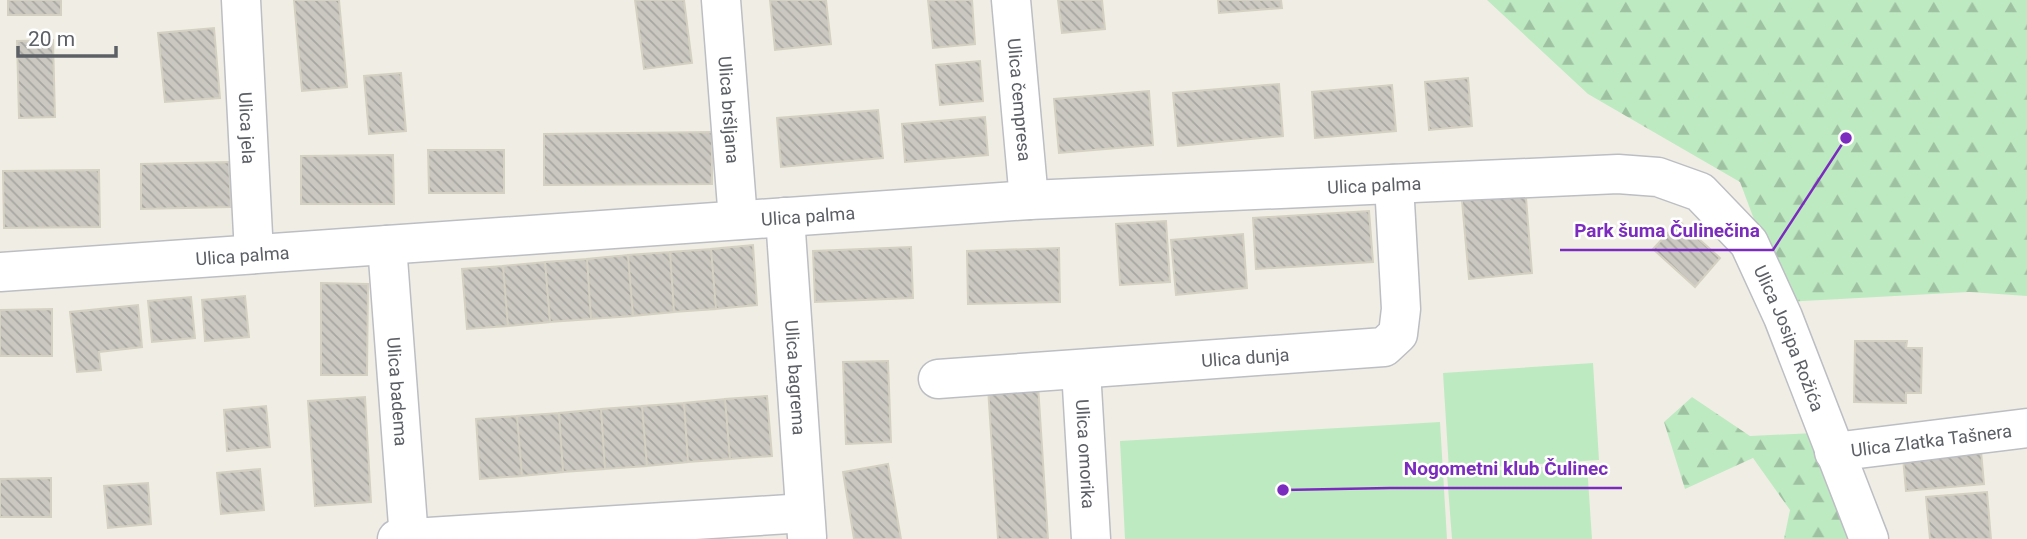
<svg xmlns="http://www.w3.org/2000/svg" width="2027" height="539" viewBox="0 0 2027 539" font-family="Roboto,sans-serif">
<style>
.forest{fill:url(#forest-firs)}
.garden{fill:#beeac1}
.building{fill:url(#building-back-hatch);stroke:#d5d1c2;stroke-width:2}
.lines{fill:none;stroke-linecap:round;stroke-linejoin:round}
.minor-casing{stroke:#bcbec4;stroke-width:41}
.minor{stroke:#fff;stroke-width:38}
.labels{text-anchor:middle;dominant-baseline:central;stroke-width:5;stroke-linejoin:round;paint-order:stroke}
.street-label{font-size:18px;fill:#5c6066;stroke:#fff}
.leader{fill:none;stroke:#7b2cbf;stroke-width:2.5}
.callout-dot{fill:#7b2cbf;stroke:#fff;stroke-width:2.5}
.callout-label{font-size:19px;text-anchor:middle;font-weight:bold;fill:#7b2cbf;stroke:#fff;stroke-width:5;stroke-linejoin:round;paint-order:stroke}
</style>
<defs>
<pattern id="forest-firs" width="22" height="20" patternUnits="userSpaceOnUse" patternTransform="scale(1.75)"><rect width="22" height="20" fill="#beeac1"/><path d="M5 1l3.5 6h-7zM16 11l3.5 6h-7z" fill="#9ec1a1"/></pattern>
<pattern id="building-back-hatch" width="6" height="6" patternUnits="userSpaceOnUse" patternTransform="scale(1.75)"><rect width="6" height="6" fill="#cbc8c1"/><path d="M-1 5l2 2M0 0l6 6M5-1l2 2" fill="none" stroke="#a8a6a1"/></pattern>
</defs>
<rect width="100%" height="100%" fill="#f0eee4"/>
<path class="forest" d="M1487 0H2027V296L1969 292 1785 302 1740 182 1588 94Z
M1692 397 1750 436 1814 433 1855 539H1784L1790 510 1753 458 1685 489 1664 422Z"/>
<path class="garden" d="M1593 363 1599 460 1449 470 1443 373Z
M1440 422 1447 539H1125L1120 441Z
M1587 464 1592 539H1452L1447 474Z"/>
<path class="building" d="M8 0H61V15H8Z
M294 0H339L347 87 302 91Z
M635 0H684L692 63 644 69Z
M770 0H826L831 44 775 50Z
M928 0H972L975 44 933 48Z
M1058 0H1102L1105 29 1062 33Z
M1218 0H1281L1282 8 1219 13Z
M214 28 220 98 165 102 158 33Z
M53 40 55 117 19 118 17 41Z
M980 61 983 101 940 105 936 65Z
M401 73 406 131 369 134 364 76Z
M1468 78 1472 126 1429 130 1425 82Z
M1279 84 1283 136 1178 146 1173 93Z
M1392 85 1396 131 1315 138 1312 92Z
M1149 91 1153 145 1059 153 1054 99Z
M878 110 883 158 781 167 777 118Z
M985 117 988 155 905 162 902 124Z
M712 132V184L544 185V134Z
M428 150H504V193H429Z
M393 155 394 204H301V156Z
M229 162 231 207 141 209V164Z
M99 170 100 227 4 228 3 171Z
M1525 185 1532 273 1469 279 1461 190Z
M1369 211 1373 262 1256 269 1253 218Z
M1166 221 1170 282 1120 285 1116 224Z
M1679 221 1720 258 1695 287 1653 249Z
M1243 234 1247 288 1176 295 1171 240Z
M753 245 757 305 716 309 711 249Z
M911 247 913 298 815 302 813 251Z
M1059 248 1060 302 968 304 967 251Z
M711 249 716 309 674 312 670 252Z
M670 252 674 312 633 316 628 255Z
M628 255 633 316 591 319 587 259Z
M587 259 591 319 550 322 545 262Z
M545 262 550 322 508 326 503 266Z
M503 266 508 326 467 329 462 269Z
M321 283 368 284 367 375H321Z
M245 296 249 337 205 341 202 300Z
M191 297 195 338 152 342 148 301Z
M138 305 142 347 99 352 101 370 77 372 70 312Z
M52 309V356H0V310Z
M1855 341H1907L1906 348H1922L1921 393H1906V403L1854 402Z
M888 361 891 442 846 444 843 362Z
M1038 385 1048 539H998L988 388Z
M767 396 772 456 730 459 725 399Z
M365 397 371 502 315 506 308 401Z
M725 399 730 459 688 462 684 403Z
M684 403 688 462 647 466 642 406Z
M266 406 270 447 227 451 224 410Z
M642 406 647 466 605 469 601 409Z
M601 409 605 469 563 472 559 413Z
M559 413 563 472 522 476 517 416Z
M517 416 522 476 480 479 476 419Z
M1980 440 1984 484 1906 491 1902 447Z
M888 464 901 539H854L843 472Z
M260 469 264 510 221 514 217 473Z
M51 478V517H0V479Z
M148 483 151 524 108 528 104 486Z
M1987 492 1991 539H1930L1926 497Z"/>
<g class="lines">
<defs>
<g id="minor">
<path id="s1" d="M241 0 254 254"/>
<path id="s2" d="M721 0 738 220"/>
<path id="s3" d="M1011 0 1029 200"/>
<path id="s4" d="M785 217 807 537"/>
<path id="s5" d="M387 245 409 539"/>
<path id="s6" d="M0 272 1029 200 1618 174 1658 177 1700 192 1749 243 1783 317 1869 539"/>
<path id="s7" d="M1081 370 1091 539"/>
<path id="s8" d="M938 379 1384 347 1398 334 1401 309 1394 184"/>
<path id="s9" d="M1834 452 2027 428"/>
<path d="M397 539 805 513"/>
</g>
</defs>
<use href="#minor" class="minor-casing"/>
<use href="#minor" class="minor"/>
</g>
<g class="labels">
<g class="street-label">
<text stroke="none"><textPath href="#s3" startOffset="100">Ulica čempresa</textPath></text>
<text stroke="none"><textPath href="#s2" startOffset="110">Ulica bršljana</textPath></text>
<text stroke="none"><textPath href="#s1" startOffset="128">Ulica jela</textPath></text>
<text stroke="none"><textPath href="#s6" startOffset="1377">Ulica palma</textPath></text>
<text stroke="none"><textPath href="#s6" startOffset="810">Ulica palma</textPath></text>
<text stroke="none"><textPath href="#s6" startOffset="243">Ulica palma</textPath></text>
<text stroke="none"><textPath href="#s6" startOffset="1880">Ulica Josipa Rožića</textPath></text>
<text stroke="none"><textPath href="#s8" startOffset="308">Ulica dunja</textPath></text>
<text stroke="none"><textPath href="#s4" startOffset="161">Ulica bagrema</textPath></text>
<text stroke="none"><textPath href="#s5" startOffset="147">Ulica badema</textPath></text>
<text stroke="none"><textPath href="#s9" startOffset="98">Ulica Zlatka Tašnera</textPath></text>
<text stroke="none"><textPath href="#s7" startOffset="84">Ulica omorika</textPath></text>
</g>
</g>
<path class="leader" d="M1846 138L1773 250H1560M1283 490L1390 488H1622"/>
<g class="callout-dot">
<circle cx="1846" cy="138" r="7"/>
<circle cx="1283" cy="490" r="7"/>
</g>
<g class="callout-label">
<text x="1667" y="237">Park šuma Čulinečina</text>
<text x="1506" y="475">Nogometni klub Čulinec</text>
</g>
<path d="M18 46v10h98v-10" fill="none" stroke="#5c6066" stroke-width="3.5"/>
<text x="28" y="46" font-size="21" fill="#5c6066" stroke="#ffffff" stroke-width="5" paint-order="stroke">20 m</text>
</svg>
